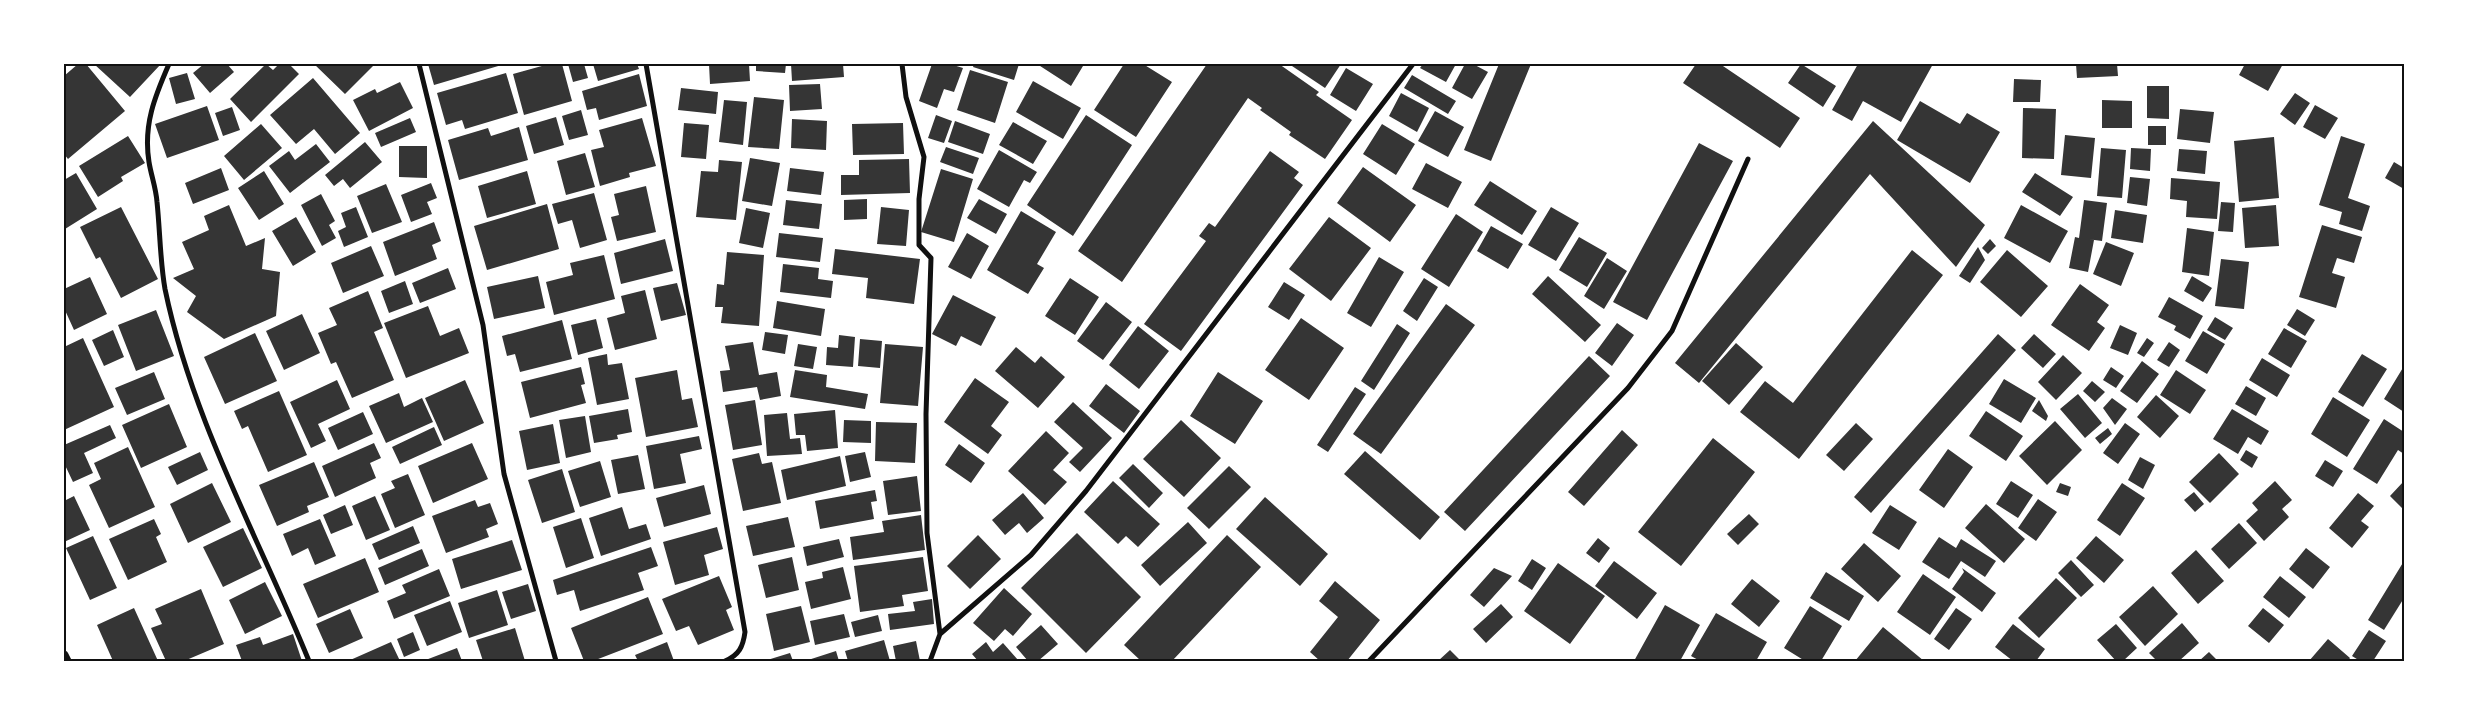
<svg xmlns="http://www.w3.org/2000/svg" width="2468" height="725" viewBox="0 0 2468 725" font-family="'Noto Sans',sans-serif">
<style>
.building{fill:#353535}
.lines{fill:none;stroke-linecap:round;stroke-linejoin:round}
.minor{stroke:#111;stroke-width:5}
.tertiary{stroke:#111;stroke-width:9}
.neatline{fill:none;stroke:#111;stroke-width:2}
</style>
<rect width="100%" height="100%" fill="#fff"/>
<path class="building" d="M78 64H86L125 111 68 159 64 154V76Z
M94 64H161L130 97Z
M204 64H227L234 72 210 93 193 73Z
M266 64 273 70 279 64H289L299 74 251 122 230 99Z
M314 64H375L345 94Z
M428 64H505L434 85Z
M549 64H562L572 101 524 115 513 74Z
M568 64H584L588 78 573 82Z
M593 64H637L639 69 598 81Z
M709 64H749L750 81 710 84Z
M756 64H786L785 73 756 71Z
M791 64H843L844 77 792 81Z
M932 64H950L963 68 954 92 944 89 937 108 919 101Z
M974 64H1019L1014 80 973 67Z
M1037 64H1080L1083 66 1071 86Z
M1124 64H1143L1172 82 1136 137 1094 110Z
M1207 64H1279L1319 92 1316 95 1352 120 1325 159 1289 135 1291 132 1260 110 1262 108 1248 98 1122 282 1078 251Z
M1289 64H1341L1325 88Z
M1423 64H1456L1446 82 1420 68Z
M1465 64H1473L1488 72 1472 99 1452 88Z
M1499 64H1531L1491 161 1464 150Z
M1696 64H1720L1800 118 1780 148 1683 83Z
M1801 64 1836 86 1823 107 1788 83Z
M1858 64H1933L1901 122 1863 101 1852 121 1832 110Z
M2076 64H2117L2118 76 2077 78Z
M2245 64H2283L2268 91 2239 75Z
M1346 68 1373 84 1356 111 1330 95Z
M970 70 1008 82 995 123 957 110Z
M187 73 195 99 176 104 169 78Z
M506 73 518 113 465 129 462 120 446 125 437 93Z
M639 74 647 106 599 120 596 108 587 110 582 91Z
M1412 75 1456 101 1448 114 1404 88Z
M313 78 360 133 335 154 314 129 296 144 270 115Z
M2014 79 2041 80 2040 102H2013Z
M1033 81 1081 108 1063 139 1016 112Z
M400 82 413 108 369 131 353 100 375 89 377 93Z
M820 84 822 109 790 111 789 85Z
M2147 86H2169V119L2147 118Z
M681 88 718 92 716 114 678 110Z
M1401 93 1429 108 1417 132 1389 116Z
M2295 93 2310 103 2295 125 2280 114Z
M754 97 784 100 779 149 748 147Z
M724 100 747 102 743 145 719 142Z
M2102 100 2132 101V128H2102Z
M1920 101 1960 124 1967 113 2000 132 1970 183 1897 140Z
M2315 105 2338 118 2325 139 2303 127Z
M207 106 219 140 167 158 155 124Z
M232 107 240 130 223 136 215 113Z
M2023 108 2056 109 2054 159 2022 158Z
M2180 109 2214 112 2210 143 2177 139Z
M581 110 588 135 569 140 562 116Z
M1435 111 1464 127 1448 157 1418 141Z
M936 115 952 121 944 143 928 138Z
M1086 115 1132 145 1073 236 1027 205Z
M556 117 564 145 534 154 526 126Z
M410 118 416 132 381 147 375 133Z
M642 118 656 166 629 173 630 177 600 186 591 150 604 147 599 130Z
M792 119 827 121 826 150 791 148Z
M955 121 990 134 983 154 948 142Z
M1873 121 1985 225 1956 267 1870 174 1699 383 1675 363Z
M1013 122 1047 141 1033 164 999 145Z
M684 123 709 125 706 159 681 157Z
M903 123 904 154 853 155 852 124Z
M261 124 282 148 244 180 224 156Z
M1382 124 1415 144 1396 175 1363 154Z
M2148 126H2166V145H2148Z
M519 127 528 160 459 180 448 140 488 128 491 136Z
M2065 135 2095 138 2091 178 2061 175Z
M128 136 145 163 121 177 123 181 98 197 79 166Z
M2341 136 2365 144 2348 198 2370 206 2362 231 2339 224 2342 212 2319 205Z
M2274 137 2279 198 2239 202 2234 141Z
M365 142 382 162 350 188 343 179 334 186 325 175Z
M1699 143 1733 161 1647 320 1613 302Z
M316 144 330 162 290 193 269 166 289 151 295 160Z
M399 146H427V178L399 177Z
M946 147 979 158 973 174 940 162Z
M2101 148 2126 150 2122 198 2097 196Z
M2131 148 2151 149 2150 171 2130 169Z
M2179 149 2207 151 2205 174 2177 171Z
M999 150 1037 172 1030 183 1024 180 1009 207 977 189Z
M1270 151 1299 172 1294 178 1303 185 1181 351 1144 324 1206 241 1199 236 1209 223 1215 227Z
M585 153 595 187 566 195 557 161Z
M750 158 780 163 772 206 742 201Z
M909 159 910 193 841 195V175H859V160Z
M719 160 742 162 736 220 696 217 701 171 718 172Z
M2394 162 2404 168V189L2385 178Z
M1426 163 1462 182 1448 208 1412 189Z
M1363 167 1416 205 1390 242 1337 203Z
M221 168 229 190 193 204 185 183Z
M790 168 824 172 821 195 787 191Z
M941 169 973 179 954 242 921 232Z
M264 171 284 204 259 220 238 188Z
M527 171 536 204 487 218 478 186Z
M76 173 97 209 65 229 64 180Z
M2035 173 2073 197 2060 216 2022 192Z
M2130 177 2150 179 2147 206 2127 203Z
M2171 178 2220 182 2217 219 2186 217 2187 201 2170 199Z
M1490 181 1537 211 1522 235 1474 205Z
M431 183 437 198 427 202 432 214 411 222 401 195Z
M386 184 402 222 372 233 357 196Z
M646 186 656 232 617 241 611 217 619 215 614 194Z
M594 193 607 240 580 248 572 220 558 224 552 204Z
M321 194 335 221 329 225 336 238 322 246 301 205Z
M867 199V219L844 220V200Z
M979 199 1007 214 996 234 967 218Z
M786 200 822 204 819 229 783 225Z
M2084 200 2107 203 2102 241 2087 239 2094 240 2088 272 2069 268 2075 237 2079 238Z
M2221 202 2235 203 2233 232 2218 231Z
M547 204 559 249 487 270 474 226Z
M229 205 246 246 265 238 262 269 280 272 276 316 224 339 187 312 196 296 173 278 194 269 182 242 209 230 204 216Z
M2021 205 2068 231 2050 263 2004 238Z
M2276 205 2279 246 2245 248 2242 208Z
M121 207 158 279 121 298 100 257 96 259 80 227Z
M356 207 368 237 344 247 338 231 346 227 341 213Z
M881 207 909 210 906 246 877 244Z
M1551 207 1579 223 1556 261 1528 245Z
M746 208 770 213 763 248 739 243Z
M2115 210 2147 215 2143 243 2111 238Z
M1021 211 1056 232 1037 264 1044 268 1028 294 987 270Z
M1456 214 1483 232 1449 287 1421 269Z
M296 217 316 252 293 266 272 231Z
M1329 217 1371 248 1331 301 1289 269Z
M434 222 441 241 432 245 437 259 395 276 383 242Z
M2322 225 2362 237 2354 263 2337 258 2332 273 2345 277 2336 308 2299 297Z
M1491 226 1523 244 1508 269 1477 251Z
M2187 228 2214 232 2209 276 2182 272Z
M779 233 823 238 820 262 776 257Z
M967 233 989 246 971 279 948 267Z
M1579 237 1607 253 1587 287 1559 270Z
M665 239 673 271 621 284 614 253Z
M1990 239 1996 246 1988 254 1982 248Z
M2106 242 2134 253 2121 286 2093 274Z
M371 246 384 276 343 293 331 263Z
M1978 247 1985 260 1970 283 1959 276Z
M835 249 920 259 914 304 866 298 868 278 832 274Z
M1912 250 1943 275 1799 459 1740 412 1765 381 1793 403Z
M2007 250 2048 286 2021 317 1980 282Z
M727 252 764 255 759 326 721 323 723 307H715L717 284 724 285Z
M604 255 615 299 554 315 546 282 573 275 570 263Z
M1379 257 1404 272 1371 327 1347 313Z
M1607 258 1627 271 1604 309 1584 296Z
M2221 259 2249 262 2244 309 2215 306Z
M783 264 819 268 818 279 833 281 831 298 780 292Z
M448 268 456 289 420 303 412 283Z
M538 276 545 308 494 319 487 287Z
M1548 276 1601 325 1585 342 1532 294Z
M2192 276 2212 288 2203 302 2184 291Z
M90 277 107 314 74 330 64 308V289Z
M1070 278 1099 297 1075 335 1045 316Z
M1424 278 1438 287 1417 321 1403 311Z
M405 281 413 304 389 313 381 291Z
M1284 282 1305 295 1289 320 1268 307Z
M677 283 686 315 661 321 653 288Z
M2080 284 2109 305 2097 322 2105 328 2089 351 2051 325Z
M645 290 657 339 615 350 607 318 625 313 621 296Z
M368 291 383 328 374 332 394 380 352 398 336 362 331 364 318 333 337 325 329 308Z
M953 295 996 317 981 346 961 336 956 346 932 334Z
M2169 297 2203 316 2190 339 2174 330 2176 326 2158 317Z
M777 301 825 309 821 336 773 328Z
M1106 302 1132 322 1103 360 1077 341Z
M1446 304 1475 325 1381 454 1353 434Z
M428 306 440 336 459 328 469 353 406 378 384 323Z
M2297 309 2315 320 2305 336 2287 325Z
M156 310 174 356 136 371 118 325Z
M302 314 320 353 284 370 266 331Z
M2215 317 2233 328 2225 340 2207 330Z
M1301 318 1344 348 1309 400 1265 370Z
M596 319 603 348 578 355 571 325Z
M562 320 572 359 520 372 515 354 507 356 502 336Z
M1617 323 1634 335 1612 366 1595 353Z
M1397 324 1410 333 1374 390 1361 381Z
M2120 325 2137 333 2128 355 2110 348Z
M1138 326 1169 351 1139 389 1109 365Z
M2284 328 2307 341 2291 368 2268 354Z
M113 330 124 357 104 366 92 340Z
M2203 331 2225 344 2207 374 2185 361Z
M765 332 788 335 785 354 762 350Z
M255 333 277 381 225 404 204 357Z
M1998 334 2016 350 1871 513 1854 497Z
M2034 334 2056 354 2043 368 2021 348Z
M839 335 855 337 853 367 826 365 827 347 838 348Z
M83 338 114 407 64 430V347Z
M2147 338 2154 343 2144 357 2137 353Z
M860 339 882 341 880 368 858 366Z
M753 342 759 375 777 372 781 396 760 400 757 387 723 392 720 371 730 370 725 346Z
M2169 342 2180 350 2169 367 2157 360Z
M1736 343 1763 367 1729 405 1702 381Z
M798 344 817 347 813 369 794 366Z
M885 344 923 347 918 406 880 403Z
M1016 347 1035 363 1041 356 1065 377 1038 408 995 371Z
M607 354 608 365 622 363 629 399 597 405 588 358Z
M2362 354 2387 369 2363 407 2338 392Z
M2063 355 2082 373 2056 400 2038 382Z
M1589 356 1610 376 1465 531 1444 512Z
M2262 358 2290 375 2277 397 2249 380Z
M2142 361 2159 374 2137 403 2120 391Z
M2404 366V412L2384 399Z
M581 367 585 384 581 385 586 403 530 418 521 382Z
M2111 367 2124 376 2116 388 2103 380Z
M677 370 682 400 692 398 698 427 646 437 635 378Z
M795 370 827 375 826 387 868 394 865 409 790 397Z
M2176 370 2206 390 2190 414 2160 395Z
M154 372 165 399 127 415 115 388Z
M1218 372 1263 401 1235 444 1190 416Z
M975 378 1009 402 991 426 1002 435 988 454 944 422Z
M2004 379 2036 398 2021 423 1989 404Z
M337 380 350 409 318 424 326 441 311 448 290 402Z
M465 380 484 423 444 441 425 398Z
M2092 381 2105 392 2095 402 2083 391Z
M1106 384 1140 411 1124 433 1089 406Z
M2246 386 2266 398 2256 416 2235 404Z
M1355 387 1366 394 1328 452 1317 445Z
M279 391 307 455 268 472 248 426 242 429 234 411Z
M399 393 404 407 422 398 433 422 386 443 369 406Z
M2078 394 2102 423 2085 438 2060 409Z
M2156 395 2179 416 2160 438 2137 417Z
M2333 397 2370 420 2347 457 2311 434Z
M2112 398 2127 409 2115 425 2103 408Z
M755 400 762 445 733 450 725 405Z
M2039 400 2048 416 2046 421 2032 411Z
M1073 402 1112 438 1080 472 1069 462 1083 448 1054 422Z
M169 404 187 447 141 468 122 425Z
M628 409 632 432 617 435 618 439 594 443 589 416Z
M2232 409 2269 431 2261 445 2248 437 2238 454 2213 439Z
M835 410 838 448 807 451 805 435H796L794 414Z
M1986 411 2023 436 2006 461 1969 436Z
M363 412 373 434 338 450 328 428Z
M787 413 790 439 800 438 802 454 767 456 764 415Z
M585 416 591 452 566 458 559 420Z
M2384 419 2404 432V454L2398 450 2377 484 2353 469Z
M844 420 871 421V443L843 442Z
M1181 420 1221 458 1184 497 1143 459Z
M2055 421 2082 450 2047 485 2019 456Z
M876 422 917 423 915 463 875 461Z
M1856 423 1873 439 1844 471 1826 455Z
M2125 423 2140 434 2118 464 2103 453Z
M553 424 560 463 527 470 519 431Z
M110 425 116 438 84 453 93 473 73 482 64 463V445Z
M434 427 442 445 400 464 392 447Z
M2108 428 2112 434 2100 444 2095 438Z
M1622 430 1638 445 1584 506 1568 492Z
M1046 431 1069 453 1053 470 1067 482 1045 505 1008 471Z
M699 436 702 449 680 454 686 483 654 489 646 446Z
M1713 438 1755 472 1681 566 1638 532Z
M374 443 381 458 370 463 376 478 335 497 322 466Z
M472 443 488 479 433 503 418 466Z
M959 444 985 463 971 483 945 465Z
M128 447 155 507 109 528 89 485 101 479 94 463Z
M1948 449 1973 467 1944 508 1919 490Z
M2246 450 2258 457 2252 468 2240 460Z
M1365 451 1440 517 1420 540 1344 474Z
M200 452 208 470 177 485 168 467Z
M865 452 871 477 850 482 845 456Z
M759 453 762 464 772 462 781 503 743 511 732 459Z
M2219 453 2239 474 2210 503 2189 482Z
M638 455 645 489 618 494 611 460Z
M840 456 846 486 787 500 781 470Z
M2140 457 2155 465 2143 489 2128 480Z
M2325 460 2343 471 2333 487 2315 476Z
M600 461 611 497 580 507 568 471Z
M314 462 329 497 307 506 309 512 277 526 259 485Z
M1133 464 1163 493 1149 508 1119 478Z
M1229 466 1251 487 1209 529 1187 508Z
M562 469 575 512 542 523 528 480Z
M408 474 425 515 395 528 381 494 395 488 391 481Z
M917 476 921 511 888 515 883 481Z
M1113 481 1160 524 1138 547 1126 536 1118 544 1084 512Z
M2011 481 2033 495 2018 518 1996 504Z
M2275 481 2292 500 2282 509 2289 517 2264 541 2246 521 2258 510 2252 503Z
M2404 481V510L2390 496Z
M212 483 231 522 188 543 170 504Z
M2060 483 2071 487 2068 496 2056 492Z
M2122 483 2145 498 2120 536 2097 520Z
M704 485 711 514 664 527 656 498Z
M875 490 877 501 871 502 874 519 820 529 815 501Z
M2194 492 2204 504 2195 512 2184 500Z
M1023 493 1044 518 1027 533 1019 523 1005 535 992 520Z
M2358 493 2374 506 2361 521 2369 527 2352 548 2329 528Z
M74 496 90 530 64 542V501Z
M375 496 390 530 366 540 352 506Z
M1265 497 1328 554 1300 586 1236 529Z
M2038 499 2057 512 2036 541 2018 528Z
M475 500 478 507 490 503 498 524 486 529 489 537 446 553 432 516Z
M1986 504 2025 539 2004 563 1965 528Z
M345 505 353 525 331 534 323 515Z
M1890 505 1917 522 1899 550 1872 533Z
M622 507 629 529 646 524 651 539 601 556 589 518Z
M1749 514 1759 524 1738 545 1727 534Z
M921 515 925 550 853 560 850 537 884 532 882 521Z
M788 517 795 547 753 556 746 526Z
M581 518 594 558 566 568 553 527Z
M154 519 161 534 156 537 167 562 128 580 109 539Z
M320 519 336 556 315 565 308 548 292 556 283 534Z
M1188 522 1207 543 1160 586 1141 565Z
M2239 523 2257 543 2229 569 2211 549Z
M413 526 420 543 379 560 372 544Z
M717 527 723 549 704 555 709 575 675 585 663 542Z
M243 528 262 568 223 587 203 547Z
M1077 533 1141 597 1086 653 1021 588Z
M978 535 1001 559 970 589 947 566Z
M1227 535 1261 567 1172 661H1141L1124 645Z
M93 536 117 588 90 600 66 548Z
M2096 536 2124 560 2104 583 2076 558Z
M1939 537 1956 548 1961 539 1996 561 1985 577 1961 561 1949 579 1922 562Z
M1598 538 1610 548 1599 563 1586 553Z
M839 539 844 557 807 566 803 547Z
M512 540 522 570 461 589 452 559Z
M1864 543 1901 576 1878 602 1841 569Z
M651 547 658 566 638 573 644 590 580 611 574 590 557 595 553 580Z
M2306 548 2330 567 2313 589 2289 569Z
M422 549 429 566 385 585 378 568Z
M2196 550 2224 581 2198 604 2171 573Z
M792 557 799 590 766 598 758 565Z
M923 557 928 591 902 595 904 606 860 612 854 566Z
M365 558 379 592 318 618 303 584Z
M1532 559 1546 568 1532 590 1518 581Z
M2071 560 2094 585 2081 597 2058 573Z
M1614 561 1657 593 1637 619 1595 586Z
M2404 561V598L2384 630 2368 620Z
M1558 563 1605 596 1570 644 1524 611Z
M843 567 851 599 811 609 805 582 823 578 822 572Z
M1494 568 1512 576 1484 607 1470 595Z
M1962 568 1996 593 1982 612 1952 589 1964 572Z
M439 569 450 596 394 619 387 601 406 593 402 585Z
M1826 572 1864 596 1849 621 1810 598Z
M1923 574 1956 597 1930 635 1897 612Z
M719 576 732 607 726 610 734 630 698 645 689 626 676 631 662 599Z
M2280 576 2306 597 2289 618 2263 597Z
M2056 578 2077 598 2039 638 2018 618Z
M1752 579 1780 601 1759 627 1731 604Z
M1335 581 1380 620 1347 661H1320L1310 652 1338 617 1319 601Z
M265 582 282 616 245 634 229 600Z
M528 584 536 611 511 619 502 592Z
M2153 586 2178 614 2145 646 2119 617Z
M1004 588 1032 614 1013 636 1005 629 994 641 973 623Z
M201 589 224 644 184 661H166L151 628 162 624 155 609Z
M497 590 508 625 469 638 458 603Z
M648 597 663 634 593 661H584L571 628Z
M932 599 934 624 890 630 888 614 915 611 913 602Z
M450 601 462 632 427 646 414 615Z
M1501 604 1513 617 1486 643 1473 629Z
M1665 605 1700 625 1680 661H1634Z
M801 606 810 642 774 651 766 614Z
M1810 606 1842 626 1821 661H1805L1784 648Z
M134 608 158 661H113L97 625Z
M1956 608 1972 619 1949 650 1934 639Z
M2263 608 2284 625 2269 643 2248 626Z
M350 609 363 638 329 653 316 624Z
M1716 613 1767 642 1756 661H1700L1691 656Z
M844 614 850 637 815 645 810 621Z
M878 615 882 631 855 637 851 622Z
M2182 623 2199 643 2179 661H2157L2149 653Z
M2013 624 2045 649 2036 661H2013L1995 647Z
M2116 624 2137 648 2123 661H2116L2097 640Z
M1041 625 1058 644 1038 661H1028L1016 647Z
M1883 627 1924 661H1855Z
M515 628 525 661H483L476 640Z
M2369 630 2386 641 2373 661H2360L2352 656Z
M413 632 420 650 404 657 397 639Z
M293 634 302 661H242L236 645 260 637 263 645Z
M2328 639 2350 658 2348 661H2309Z
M884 640 890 661H848L845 651Z
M916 641 920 661H896L893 646Z
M391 642 400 661H348Z
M667 642 674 661H638L635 655Z
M986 642 993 652 1003 643 1019 661H978L972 654Z
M457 648 462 661H423Z
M1450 650 1461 661H1438Z
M836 651 839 661H805Z
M2209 652 2218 661H2199Z
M790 653 793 661H764Z"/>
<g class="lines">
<path class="minor" d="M169 64C155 96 143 125 149 162 151 175 156 188 157 202 160 230 160 261 165 289 192 420 259 538 309 661
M419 64 483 325 504 474 556 661
M646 64 745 632C743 647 739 655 725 661
M902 64 906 97 924 157 919 199V245L931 258 926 414 927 533 940 634 930 661
M940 634 1031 555 1086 491 1413 64
M1369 661 1628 388 1672 331 1748 159"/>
<path class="tertiary" d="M64 655 67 661"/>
</g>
<rect width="2468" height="725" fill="none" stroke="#ffffff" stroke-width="130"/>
<rect x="65" y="65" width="2338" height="595" class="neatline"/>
</svg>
